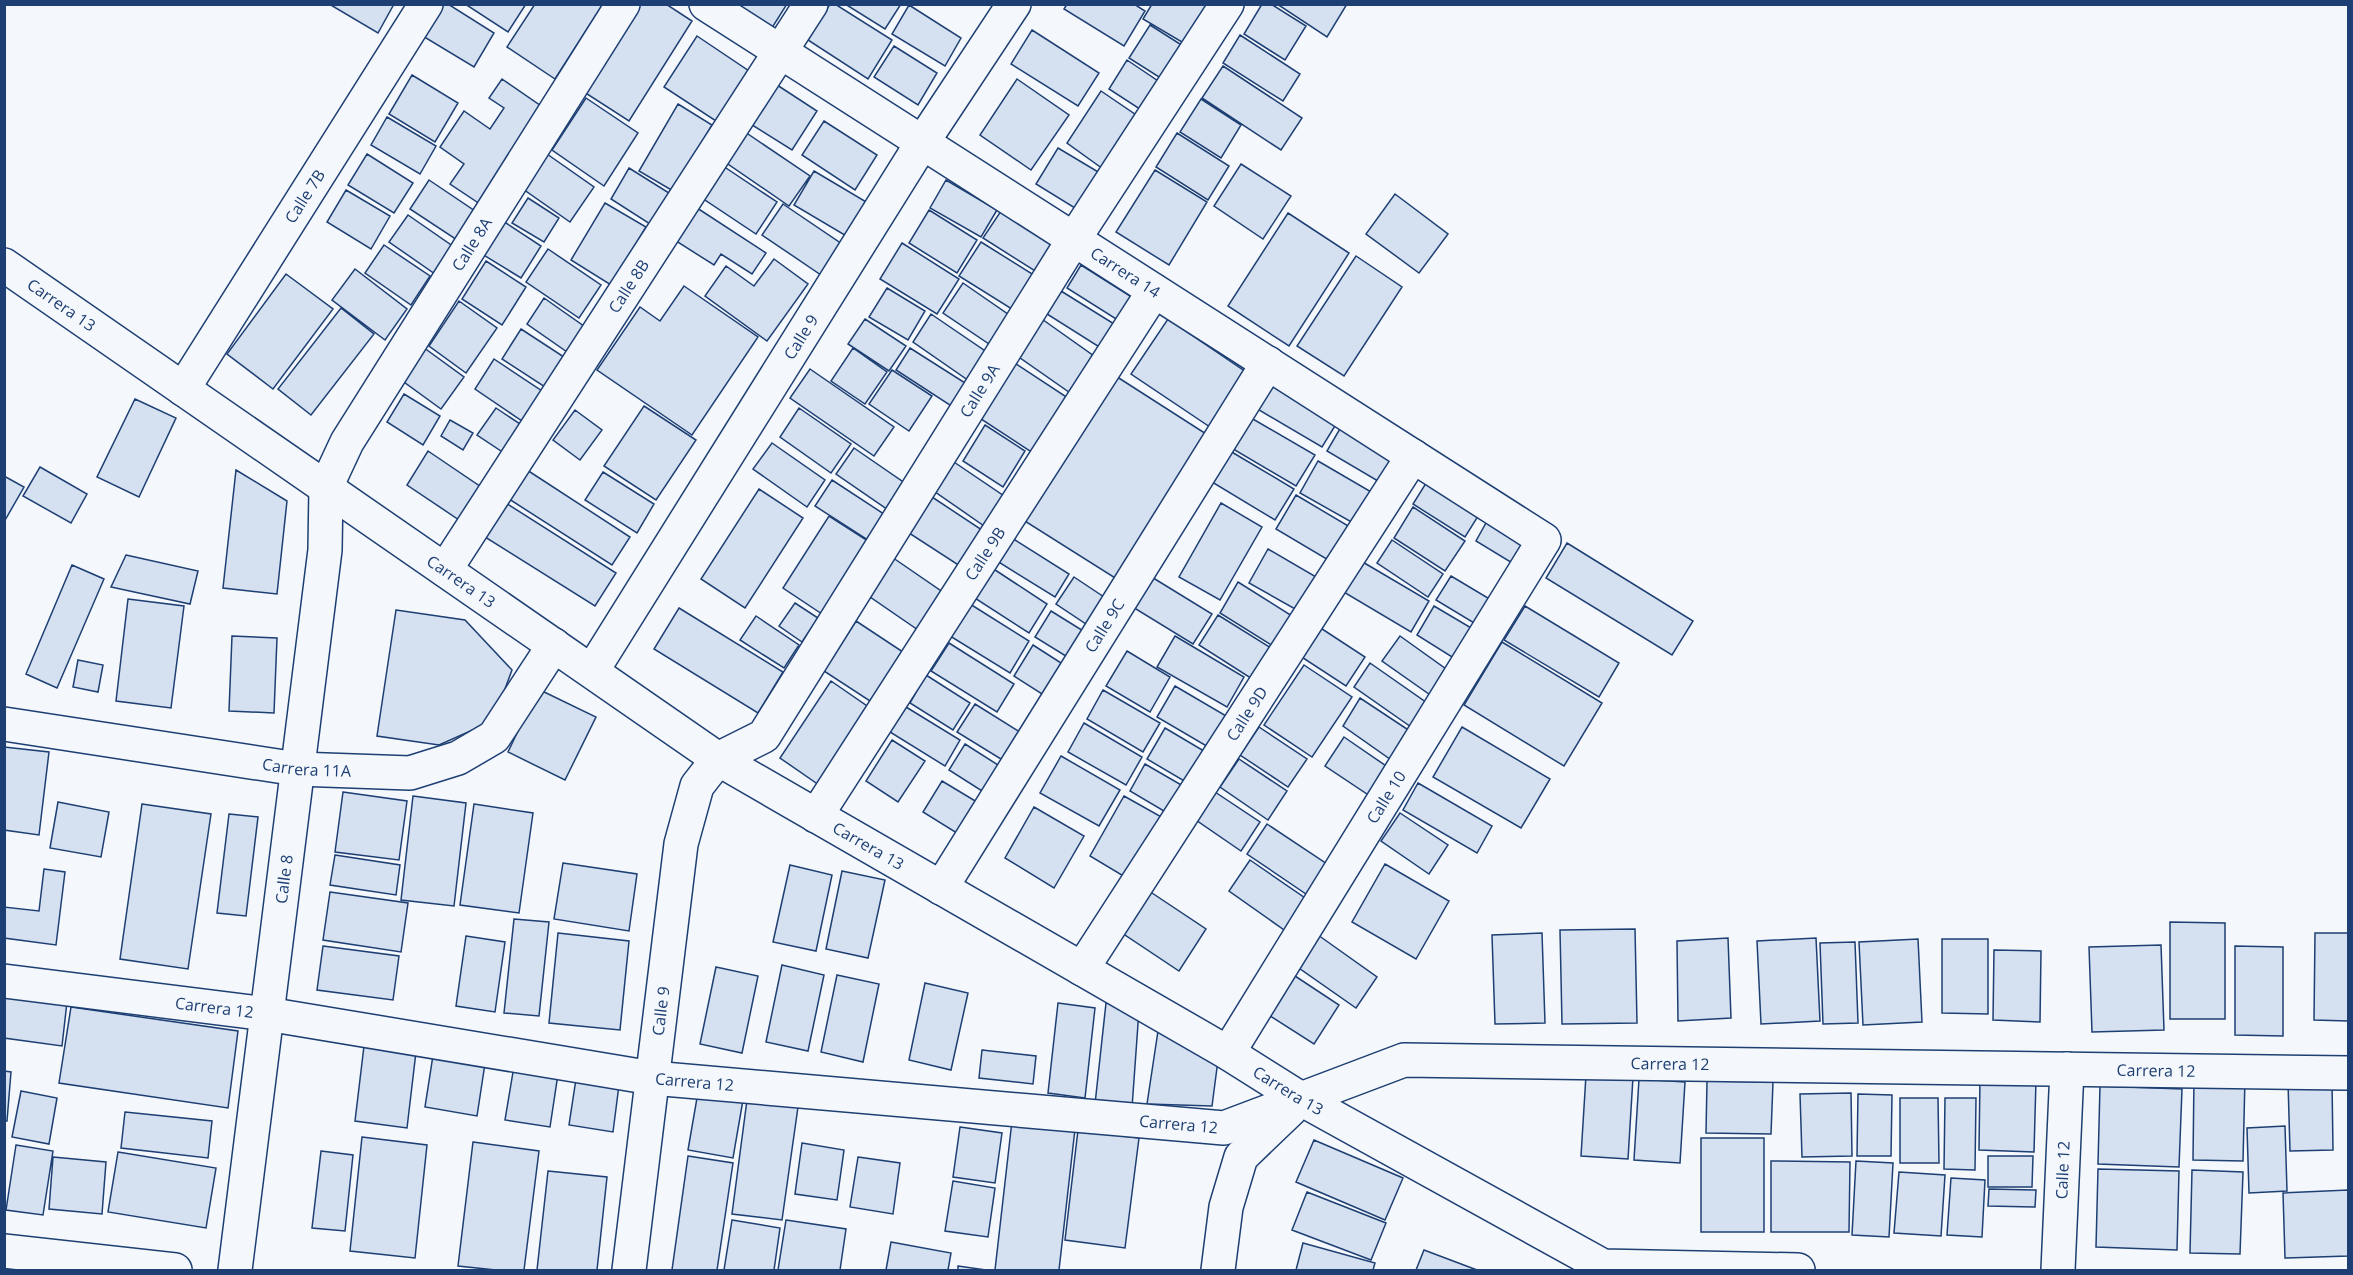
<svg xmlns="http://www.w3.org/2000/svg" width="2353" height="1275" viewBox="0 0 2353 1275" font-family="'Open Sans',sans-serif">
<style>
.building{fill:#d5e0f0;stroke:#1d3f73;stroke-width:1.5}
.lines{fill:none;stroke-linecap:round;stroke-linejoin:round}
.minor-casing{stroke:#1d3f73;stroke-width:36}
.minor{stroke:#f4f7fb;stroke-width:33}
.labels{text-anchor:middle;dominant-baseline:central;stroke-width:4.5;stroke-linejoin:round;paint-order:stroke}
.street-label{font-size:16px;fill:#1d3f73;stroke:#f4f7fb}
</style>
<rect width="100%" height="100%" fill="#f4f7fb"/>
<path class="building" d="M329 4H394L378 33Z
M440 4H448L494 33 474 67 421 35Z
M465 4H526L508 32Z
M535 4H603L555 79 507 47Z
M639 4H666L692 21 629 121 584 92Z
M729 4H787L770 31Z
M830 4H835L892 40 868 79 808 40Z
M845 4H901L885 29Z
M1067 4H1134L1145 11 1124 46 1064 9Z
M1152 4H1205L1215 10 1192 48 1143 19Z
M1262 4H1271L1306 26 1285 60 1244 34Z
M1277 4H1347L1327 37Z
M909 5 961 38 945 66 892 34Z
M1150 25 1191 51 1170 84 1129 58Z
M1032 30 1099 73 1078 106 1011 64Z
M1240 35 1300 74 1283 101 1223 63Z
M697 36 752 73 719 123 664 87Z
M894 46 937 73 918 105 874 77Z
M1127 60 1167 87 1149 115 1109 89Z
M1223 66 1302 118 1281 150 1202 98Z
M412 75 458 103 435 142 389 114Z
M502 79 544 108 480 204 450 184 464 164 440 147 464 111 490 129 504 108 489 98Z
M1017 79 1069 115 1031 170 980 135Z
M774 83 817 111 792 150 749 123Z
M1101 91 1145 121 1110 174 1067 143Z
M586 98 638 133 604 186 552 150Z
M1201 99 1241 125 1221 158 1180 132Z
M678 104 712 125 673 191 639 171Z
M387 117 436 146 420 174 371 145Z
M824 121 877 155 855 190 802 155Z
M745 132 810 176 789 206 725 162Z
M1177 133 1229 166 1208 200 1156 167Z
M1058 148 1105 176 1083 213 1036 184Z
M367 154 413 183 394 213 348 185Z
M547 154 594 187 570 222 523 189Z
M717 162 777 202 756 234 696 194Z
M1241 164 1291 196 1263 239 1214 206Z
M629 168 669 193 650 224 611 199Z
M1155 170 1207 202 1169 265 1116 232Z
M814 171 868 203 848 237 794 205Z
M429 180 475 211 457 240 410 209Z
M946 180 997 210 981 237 930 208Z
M346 190 390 216 371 249 327 222Z
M1395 194 1448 234 1419 273 1366 234Z
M528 198 559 218 544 242 512 223Z
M605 203 646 227 611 285 571 260Z
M783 204 842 244 821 275 762 235Z
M1005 205 1064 242 1043 276 983 238Z
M694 206 766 253 752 274 721 254 714 265 673 239Z
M929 210 977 240 957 273 909 243Z
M1288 213 1349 253 1289 346 1228 306Z
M408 215 454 247 435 274 389 242Z
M503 221 541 246 521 278 482 254Z
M981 242 1037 277 1015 311 959 276Z
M902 243 959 279 937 314 880 279Z
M384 245 430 276 411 305 365 273Z
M548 249 601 285 579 318 526 282Z
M1356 256 1402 287 1344 376 1297 346Z
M774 259 808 284 767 341 705 296 726 266 754 286Z
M486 261 526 287 502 325 462 299Z
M1081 265 1138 301 1124 324 1067 288Z
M355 269 407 309 385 340 332 300Z
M286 274 333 309 273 389 227 354Z
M963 283 1015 319 995 348 943 313Z
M684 286 758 337 692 435 597 370 640 307 660 321Z
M887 288 925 311 908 340 869 317Z
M1061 291 1119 327 1104 350 1047 314Z
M544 298 588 329 570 354 527 324Z
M459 301 497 328 466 373 429 346Z
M341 308 374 334 311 415 278 389Z
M931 314 994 357 975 385 913 342Z
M1039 317 1101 361 1076 397 1013 353Z
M865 319 906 346 889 371 848 344Z
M1168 319 1246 372 1210 427 1131 374Z
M521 329 564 357 545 387 502 359Z
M416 342 464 377 441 409 393 374Z
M853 348 887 372 865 404 831 381Z
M910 348 973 388 959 411 896 370Z
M494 359 542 391 522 421 475 389Z
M1013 362 1071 400 1036 455 978 417Z
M810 369 894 427 874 456 790 398Z
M892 370 932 396 909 431 869 404Z
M1111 373 1214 439 1123 583 1020 518Z
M1269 381 1338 421 1322 447 1254 407Z
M404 394 440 416 423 445 387 422Z
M135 399 176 418 139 497 97 477Z
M644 406 696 440 656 500 604 466Z
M496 408 523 426 504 453 477 435Z
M799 408 851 444 831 473 780 437Z
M575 410 602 430 580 460 553 440Z
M1246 415 1315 455 1296 486 1228 446Z
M450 420 473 433 463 450 441 436Z
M985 425 1025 451 1003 487 963 461Z
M1341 427 1403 462 1388 487 1327 451Z
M772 443 825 480 807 507 753 469Z
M854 448 912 488 894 514 836 474Z
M1225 448 1294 489 1275 520 1207 479Z
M428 451 487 491 465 524 407 485Z
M948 458 1007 498 987 528 928 487Z
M1318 461 1373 493 1355 524 1300 493Z
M40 467 87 494 71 523 23 496Z
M236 470 287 501 277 594 223 588Z
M527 470 630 537 612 565 509 499Z
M603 472 654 504 637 533 585 500Z
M1433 472 1485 505 1465 537 1413 504Z
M4 476 24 487 4 522Z
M832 480 890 518 874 544 815 506Z
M759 489 803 518 745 608 701 579Z
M1296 495 1355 530 1335 564 1276 529Z
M932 497 988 534 966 570 909 533Z
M498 498 616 573 595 606 477 532Z
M1221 503 1262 527 1220 600 1179 577Z
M1413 507 1465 541 1445 571 1394 538Z
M1491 514 1538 542 1522 569 1476 541Z
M829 516 868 541 822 614 783 588Z
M1012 538 1069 574 1055 597 997 561Z
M1392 540 1443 574 1428 597 1377 563Z
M1567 543 1693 621 1672 655 1546 578Z
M1268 549 1323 581 1304 614 1249 583Z
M886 553 947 595 921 632 860 590Z
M126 555 198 571 190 604 111 587Z
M1361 561 1429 601 1411 632 1342 591Z
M986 564 1047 604 1029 633 967 593Z
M72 565 104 579 57 688 26 674Z
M1150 576 1212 614 1193 644 1131 606Z
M1451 576 1498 604 1484 629 1436 600Z
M1074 577 1116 605 1098 632 1056 604Z
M1238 582 1300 621 1281 651 1220 613Z
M128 599 184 606 171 708 116 701Z
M795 603 818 618 802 642 779 626Z
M970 604 1029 641 1010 673 950 636Z
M1434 606 1478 632 1460 662 1417 635Z
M1525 606 1619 663 1599 697 1504 640Z
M679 608 783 672 758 713 654 649Z
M396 610 465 620 512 670 493 721 439 745 377 736Z
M1051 611 1093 637 1077 663 1035 637Z
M1218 615 1279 653 1260 684 1199 645Z
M756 616 799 645 784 668 740 640Z
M856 621 906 654 873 703 824 671Z
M1316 625 1365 657 1346 686 1297 654Z
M232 636 277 638 274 713 229 711Z
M1175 636 1244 677 1227 707 1157 667Z
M1400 636 1453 674 1436 699 1382 661Z
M1502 642 1602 703 1564 766 1464 705Z
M949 643 1014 684 997 712 931 671Z
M1033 645 1072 670 1053 701 1014 676Z
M1127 651 1170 677 1150 712 1106 686Z
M78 660 103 665 98 692 73 687Z
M1370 663 1430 705 1414 729 1354 687Z
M1304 665 1352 697 1312 757 1264 725Z
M926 675 970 703 953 730 910 703Z
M831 681 870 708 819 785 780 758Z
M1175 686 1233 720 1215 751 1157 717Z
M538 689 596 717 565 780 508 752Z
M1103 690 1160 723 1143 752 1087 719Z
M1360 698 1416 735 1397 764 1343 726Z
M975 704 1026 736 1009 764 957 732Z
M906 707 960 740 945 766 890 732Z
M1084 723 1142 757 1126 785 1068 752Z
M1259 727 1307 759 1288 787 1240 755Z
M1462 727 1550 779 1521 828 1433 777Z
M1165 728 1209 754 1191 785 1147 759Z
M1344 737 1392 770 1373 798 1325 766Z
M892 740 925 761 898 802 866 781Z
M965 744 1009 772 993 798 949 770Z
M4 747 49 752 39 835 4 830Z
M1061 756 1120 790 1099 826 1040 793Z
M1239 759 1287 791 1268 820 1220 787Z
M1145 764 1190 790 1174 817 1130 791Z
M942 781 987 808 968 840 923 812Z
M1418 783 1492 826 1477 853 1403 810Z
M1212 790 1260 822 1241 851 1193 818Z
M343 792 407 801 399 860 335 852Z
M413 796 466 803 454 906 401 900Z
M1124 796 1165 819 1130 880 1090 856Z
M58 802 109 812 101 857 50 848Z
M142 804 211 814 188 969 120 959Z
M474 804 533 813 519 913 460 905Z
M1034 807 1084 836 1054 888 1005 858Z
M1400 813 1448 845 1429 874 1381 841Z
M229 814 258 817 246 916 217 913Z
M1267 824 1327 864 1306 894 1247 854Z
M335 855 400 865 396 895 330 885Z
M1250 860 1308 900 1287 932 1229 891Z
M563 863 637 874 629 931 554 919Z
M1385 864 1449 901 1416 959 1352 922Z
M790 865 832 875 816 951 773 942Z
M44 869 65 872 56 945 4 938V907L39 911Z
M842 871 885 880 868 958 826 949Z
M1146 889 1206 929 1179 971 1119 931Z
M330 892 408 903 401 952 323 940Z
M514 919 549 922 539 1016 504 1013Z
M2170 922 2225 923V1019H2170Z
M1635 929 1637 1023 1562 1024 1560 930Z
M558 933 629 941 620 1030 549 1023Z
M1542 933 1545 1023 1495 1024 1492 935Z
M2315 933H2348V1021L2314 1020Z
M1318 935 1377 977 1356 1008 1296 966Z
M466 936 505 942 495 1012 456 1006Z
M1728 938 1731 1018 1678 1021 1677 941Z
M1816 938 1820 1021 1761 1024 1757 941Z
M1918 939 1922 1022 1863 1025 1859 942Z
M1942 939H1988V1014L1942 1013Z
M1855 942 1858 1023 1823 1024 1820 943Z
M2161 945 2164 1030 2092 1032 2089 947Z
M323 946 399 956 393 1000 317 990Z
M2235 946 2283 947V1036L2235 1035Z
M1994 950 2041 951 2040 1022 1993 1020Z
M782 965 824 975 808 1051 766 1042Z
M716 967 758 976 742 1053 700 1044Z
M1289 972 1339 1005 1314 1044 1264 1012Z
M837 975 879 984 863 1062 821 1052Z
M925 983 968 993 951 1070 909 1060Z
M4 994 67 1002 62 1046 4 1038Z
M1058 1003 1095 1008 1085 1098 1048 1093Z
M1106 1003 1139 1010 1132 1108 1095 1104Z
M71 1007 238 1031 228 1108 59 1083Z
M1158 1031 1218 1060 1212 1106 1147 1104Z
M364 1046 416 1052 407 1128 355 1121Z
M434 1049 486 1057 477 1116 425 1107Z
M982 1050 1036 1056 1033 1084 979 1078Z
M514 1066 558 1074 550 1127 505 1120Z
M4 1071 11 1072 7 1121H4Z
M1586 1075 1633 1077 1628 1159 1581 1156Z
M2194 1077 2245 1078 2243 1161 2193 1160Z
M1980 1078 2036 1080 2034 1152 1979 1150Z
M576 1079 619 1085 613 1132 569 1125Z
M1639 1079 1685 1082 1680 1163 1634 1160Z
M1707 1081 1773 1082 1771 1134 1706 1133Z
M2288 1082H2332L2333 1150 2290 1151Z
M2100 1086 2182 1089 2179 1167 2098 1164Z
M21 1091 57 1098 49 1144 12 1137Z
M698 1092 743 1100 733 1158 688 1150Z
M1851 1093 1852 1156 1802 1157 1800 1094Z
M1858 1094 1892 1095 1891 1156H1857Z
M1900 1098H1938L1939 1163H1900Z
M1945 1098H1976L1975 1170 1944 1169Z
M747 1100 798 1107 782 1220 732 1214Z
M125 1112 212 1121 208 1158 121 1148Z
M1012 1121 1075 1129 1059 1270H995Z
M2285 1126 2287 1191 2249 1193 2247 1128Z
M960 1127 1002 1133 995 1183 953 1177Z
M1078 1130 1139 1138 1125 1248 1065 1240Z
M362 1137 427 1145 415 1258 350 1251Z
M1701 1138H1764V1232H1701Z
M1314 1140 1403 1178 1385 1220 1296 1182Z
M473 1142 539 1151 524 1270H496L458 1266Z
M802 1143 844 1150 837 1200 795 1194Z
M16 1145 53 1151 43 1215 6 1210Z
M321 1151 353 1155 345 1231 312 1228Z
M118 1152 216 1168 206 1228 108 1212Z
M688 1156 733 1163 717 1270H672Z
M1988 1156H2033L2032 1187H1988Z
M53 1157 106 1162 102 1214 49 1209Z
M858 1157 900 1163 893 1214 850 1207Z
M1771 1161 1850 1162 1849 1232H1771Z
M1856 1161 1893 1163 1889 1237 1852 1235Z
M2098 1169 2179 1171 2177 1250 2096 1247Z
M2192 1170 2243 1172 2240 1254 2190 1253Z
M548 1171 607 1177 597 1270H537Z
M1899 1172 1945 1175 1941 1236 1894 1233Z
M1951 1178 1985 1180 1982 1237 1947 1235Z
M953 1181 995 1188 988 1237 945 1231Z
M1989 1189 2036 1190 2035 1207 1988 1206Z
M2348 1190V1256L2285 1258 2283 1193Z
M1307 1192 1386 1223 1371 1260 1292 1230Z
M732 1220 780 1228 774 1270H724Z
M786 1220 846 1229 840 1270H778Z
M891 1242 951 1253 948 1270H886Z
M1303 1243 1375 1263 1373 1270H1296Z
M1424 1250 1477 1270H1416Z
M958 1266 986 1270H958Z"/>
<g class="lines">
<defs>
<g id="minor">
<path id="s1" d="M706 4 1544 540 1228 1053"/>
<path id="s2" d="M4 265 718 759 1228 1053 1301 1099 1603 1266 1798 1270"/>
<path id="s3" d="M183 389 426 4"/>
<path id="s4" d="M445 570 811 4"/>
<path id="s5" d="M592 671 922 143 1014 4"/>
<path id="s6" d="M4 724 297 769 410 773 458 758 494 737 554 645"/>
<path id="s7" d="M816 816 1154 291"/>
<path id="s8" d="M941 888 1268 363"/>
<path id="s9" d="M1082 969 1413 456"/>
<path id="s10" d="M4 981 267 1014 652 1078 1224 1128 1404 1060 2348 1073"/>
<path d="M4 1251 175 1270"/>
<path id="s11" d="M235 1270 325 550 326 487 347 442 623 4"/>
<path id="s12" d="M629 1270 681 844 697 786 718 759 764 736 1074 239 1227 4"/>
<path d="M1218 1270 1226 1207 1241 1157 1291 1109"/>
<path id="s13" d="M2058 1270 2067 1069"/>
</g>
</defs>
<use href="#minor" class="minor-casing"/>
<use href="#minor" class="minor"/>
</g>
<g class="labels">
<g class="street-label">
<text stroke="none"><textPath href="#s3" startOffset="228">Calle 7B</textPath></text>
<text stroke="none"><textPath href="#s11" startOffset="1072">Calle 8A</textPath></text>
<text stroke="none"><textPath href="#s1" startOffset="498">Carrera 14</textPath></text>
<text stroke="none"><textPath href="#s4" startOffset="338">Calle 8B</textPath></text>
<text stroke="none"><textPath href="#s2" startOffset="70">Carrera 13</textPath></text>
<text stroke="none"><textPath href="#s5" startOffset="394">Calle 9</textPath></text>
<text stroke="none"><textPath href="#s12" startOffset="982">Calle 9A</textPath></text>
<text stroke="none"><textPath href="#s7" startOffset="312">Calle 9B</textPath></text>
<text stroke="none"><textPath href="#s2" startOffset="556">Carrera 13</textPath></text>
<text stroke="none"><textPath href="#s8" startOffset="309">Calle 9C</textPath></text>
<text stroke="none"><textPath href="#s9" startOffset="304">Calle 9D</textPath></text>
<text stroke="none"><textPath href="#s6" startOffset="306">Carrera 11A</textPath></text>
<text transform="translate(1386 797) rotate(-58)">Calle 10</text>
<text stroke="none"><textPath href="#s2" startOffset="1042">Carrera 13</textPath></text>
<text stroke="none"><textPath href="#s11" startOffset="394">Calle 8</textPath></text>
<text stroke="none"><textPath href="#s10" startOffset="212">Carrera 12</textPath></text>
<text stroke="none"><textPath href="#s12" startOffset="261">Calle 9</textPath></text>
<text stroke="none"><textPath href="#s10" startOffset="1688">Carrera 12</textPath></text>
<text stroke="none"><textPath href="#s10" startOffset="2174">Carrera 12</textPath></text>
<text stroke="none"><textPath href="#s10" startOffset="698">Carrera 12</textPath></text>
<text stroke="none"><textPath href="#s2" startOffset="1528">Carrera 13</textPath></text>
<text stroke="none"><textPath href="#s10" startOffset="1184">Carrera 12</textPath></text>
<text stroke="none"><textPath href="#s13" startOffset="100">Calle 12</textPath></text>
</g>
</g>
<rect width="2353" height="1275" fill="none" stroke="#1d3f73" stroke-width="12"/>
</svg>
